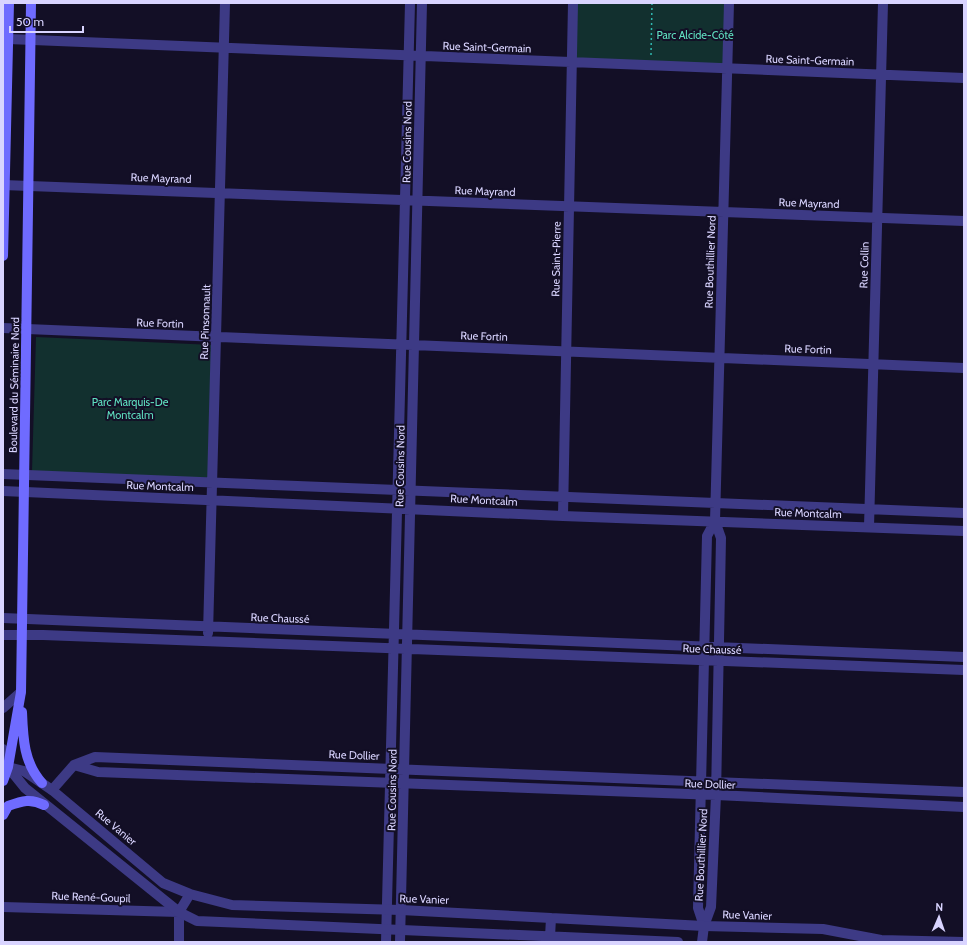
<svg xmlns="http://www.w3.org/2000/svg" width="967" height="945" viewBox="0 0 967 945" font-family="Cabin,sans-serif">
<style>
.green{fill:#12302f}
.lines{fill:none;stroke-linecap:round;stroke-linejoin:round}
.path{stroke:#2fb8b0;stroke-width:1.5;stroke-dasharray:2 3;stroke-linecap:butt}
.minor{stroke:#3d3a85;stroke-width:10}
.tertiary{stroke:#3d3a85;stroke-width:10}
.secondary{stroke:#6f6bff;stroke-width:10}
.labels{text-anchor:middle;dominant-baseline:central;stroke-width:4;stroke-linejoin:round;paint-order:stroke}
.park-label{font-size:11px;fill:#5fe0c0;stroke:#130f26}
.street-label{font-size:11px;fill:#d9d4ff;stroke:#130f26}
</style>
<rect width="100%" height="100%" fill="#130f26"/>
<path class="green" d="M573 3H729L727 69 572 62Z
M36 337 213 345 209 478 32 471Z"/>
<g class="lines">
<path class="path" d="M651 55 652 3"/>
<path class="minor" d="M3 37 8 39 964 78
M3 185 964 221
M3 328 964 368
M3 474 964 513
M3 491 563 516 964 531
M563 516 573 3
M869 527 883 3
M3 618 964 657
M208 633 225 3
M3 635H43L964 670
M3 708 21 692
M74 765 98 772 716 795 964 807
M52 790 74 765 95 757 964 792
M3 907 179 912V942
M704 926 698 908 707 536 715 521
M386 942 410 3
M400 942 422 3
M702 942 704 926 711 907 716 795 721 538 715 521 729 3"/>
<path class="tertiary" d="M3 749 8 767 25 788 179 912 197 921 678 942
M3 770 8 767 24 771 52 790 163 883 190 894 232 905 401 910 704 926 823 929 881 940 964 942
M179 912 190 894
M550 937 551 918"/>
<path class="secondary" d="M3 256 9 3
M22 712C23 739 24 763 42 783
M3 781 8 767 21 692 31 3
M3 815 8 806C22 801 31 798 44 805"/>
</g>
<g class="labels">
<g class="park-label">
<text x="695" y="35">Parc Alcide-Côté</text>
<text x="130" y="402">Parc Marquis-De<tspan x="130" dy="13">Montcalm</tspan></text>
</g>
<g class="street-label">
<text transform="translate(487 47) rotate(2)">Rue Saint-Germain</text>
<text transform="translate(810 60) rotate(2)">Rue Saint-Germain</text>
<text transform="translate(407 142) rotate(-89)">Rue Cousins Nord</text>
<text transform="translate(161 178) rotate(2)">Rue Mayrand</text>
<text transform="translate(485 191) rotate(2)">Rue Mayrand</text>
<text transform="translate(809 203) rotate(2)">Rue Mayrand</text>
<text transform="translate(556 259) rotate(-89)">Rue Saint-Pierre</text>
<text transform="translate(710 262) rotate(-88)">Rue Bouthillier Nord</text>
<text transform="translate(864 265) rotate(-88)">Rue Collin</text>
<text transform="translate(205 322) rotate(-88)">Rue Pinsonnault</text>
<text transform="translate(160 323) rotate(2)">Rue Fortin</text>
<text transform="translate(484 336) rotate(2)">Rue Fortin</text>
<text transform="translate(808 349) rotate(2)">Rue Fortin</text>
<text transform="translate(14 385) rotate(-89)">Boulevard du Séminaire Nord</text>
<text transform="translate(400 466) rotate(-89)">Rue Cousins Nord</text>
<text transform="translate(160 486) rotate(2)">Rue Montcalm</text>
<text transform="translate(484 500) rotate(3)">Rue Montcalm</text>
<text transform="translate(808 513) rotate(2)">Rue Montcalm</text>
<text transform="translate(280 618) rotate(2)">Rue Chaussé</text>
<text transform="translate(712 649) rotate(2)">Rue Chaussé</text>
<text transform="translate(354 755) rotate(2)">Rue Dollier</text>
<text transform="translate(710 784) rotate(2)">Rue Dollier</text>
<text transform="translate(392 790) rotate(-89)">Rue Cousins Nord</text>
<text transform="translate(116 827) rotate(40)">Rue Vanier</text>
<text transform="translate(701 855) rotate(-87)">Rue Bouthillier Nord</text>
<text transform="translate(91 897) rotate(2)">Rue René-Goupil</text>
<text transform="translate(424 899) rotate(2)">Rue Vanier</text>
<text transform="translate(747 915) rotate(2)">Rue Vanier</text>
</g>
</g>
<rect width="967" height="945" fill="none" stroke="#d9d4ff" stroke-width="8"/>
<g transform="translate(939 917) rotate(2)" stroke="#130f26" stroke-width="3" paint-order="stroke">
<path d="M0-3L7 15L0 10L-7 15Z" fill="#d9d4ff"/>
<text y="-6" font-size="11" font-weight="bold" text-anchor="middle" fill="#d9d4ff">N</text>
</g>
<path d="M10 26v6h73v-6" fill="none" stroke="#d9d4ff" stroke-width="2"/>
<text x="16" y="26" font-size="12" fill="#d9d4ff" stroke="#130f26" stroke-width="3" paint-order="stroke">50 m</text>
</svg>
